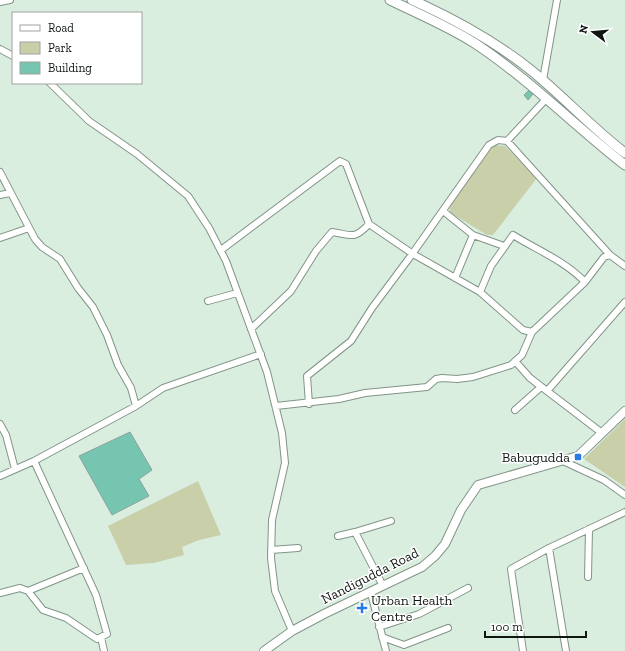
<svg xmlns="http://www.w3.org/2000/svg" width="625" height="651" viewBox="0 0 625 651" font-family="'Zilla Slab',serif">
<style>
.green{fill:#c9cfa9}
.building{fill:#76c5b1;stroke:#8ca29c}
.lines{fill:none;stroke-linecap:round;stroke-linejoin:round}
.minor-casing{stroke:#829488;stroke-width:8}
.tertiary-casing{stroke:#829488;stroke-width:10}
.secondary-casing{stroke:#829488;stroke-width:11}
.minor{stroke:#fff;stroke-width:6}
.tertiary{stroke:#fff;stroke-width:8}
.secondary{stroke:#fff;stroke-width:9}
.poi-dot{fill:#287ae5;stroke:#fff;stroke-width:1.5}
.labels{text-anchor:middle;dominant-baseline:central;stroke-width:3;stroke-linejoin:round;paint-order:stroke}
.poi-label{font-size:14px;fill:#0f1612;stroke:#fff;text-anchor:end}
.street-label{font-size:14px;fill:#0f1612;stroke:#fff}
</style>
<rect width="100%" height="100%" fill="#daeee0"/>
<path class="green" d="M493 145 505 146 537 178 493 235H487L449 212 451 204Z
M625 419V487L584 459Z
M198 481 221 535 199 540 182 547 184 555 154 563 126 565 108 526Z"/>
<path class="building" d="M529 90 533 94 528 100 524 95Z
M130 432 152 470 139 479 149 496 112 515 79 456Z"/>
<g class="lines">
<defs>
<path id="minor" d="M0 2 10 0
M0 49 13 56
M543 80 557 0
M50 83 89 121 137 154 188 196 209 228 226 261 267 372 282 433 285 463 272 520 271 558 275 591 292 631
M507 141 547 98
M0 172 35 239 42 247 60 259 78 288 93 307 107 335 118 365 131 388 136 406
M0 195 10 193
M443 211 473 235 504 246
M0 238 29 228
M221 250 340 161 346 164 369 224 413 254 480 292 523 330 532 332 585 282 604 257 610 255 625 266
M455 278 473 235
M480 292 491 266 513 235C537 250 565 261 585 282
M208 301 237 293
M251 329 291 291 316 251 332 232C352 235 354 240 369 224
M515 361 530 378 602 433
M547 391 625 302
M309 404 307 376 351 341 372 308 410 257 489 145 498 140 507 141 610 255
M276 406 339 399 365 393 427 387 436 379 442 378 457 379 473 377 511 365 522 355 532 332
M515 410 541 387
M0 424 6 435 15 469
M563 461 604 480 625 495
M0 476 34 461 136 406 163 388 261 354
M338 536 355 532
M549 548 566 651
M271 550 298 548
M588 577 589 529
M383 586 355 532 391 521
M28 591 84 568
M0 593 20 588 28 591 43 610 66 618 97 639 107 634 96 595 34 461
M371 593 386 651
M379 627 419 614 468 588
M101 637 104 651
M382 637 404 645 448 628
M523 651 511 569 549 548 625 512"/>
<path id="tertiary" d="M264 651 292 631 324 614 422 567 435 556 445 544 461 510 478 485 578 456 625 411"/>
<path id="secondary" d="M390 0C419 14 450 27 476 44 530 80 575 126 625 165
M412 0C454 19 495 41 532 71 564 97 592 128 625 153"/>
</defs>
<use href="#minor" class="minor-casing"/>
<use href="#tertiary" class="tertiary-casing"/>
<use href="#secondary" class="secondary-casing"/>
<use href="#minor" class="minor"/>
<use href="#tertiary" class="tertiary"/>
<use href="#secondary" class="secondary"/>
</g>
<g class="poi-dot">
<rect x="574" y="453" width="8" height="8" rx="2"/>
<path d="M360 602h4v4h4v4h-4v4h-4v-4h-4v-4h4z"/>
</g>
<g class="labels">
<g class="poi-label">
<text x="570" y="457">Babugudda</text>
<text x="371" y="600" text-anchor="start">Urban Health<tspan x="371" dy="16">Centre</tspan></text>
</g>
<g class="street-label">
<text transform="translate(370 576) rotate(-27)">Nandigudda Road</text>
</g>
</g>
<rect x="12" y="12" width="130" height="72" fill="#ffffff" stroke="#9fa2a0"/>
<rect x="20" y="25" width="20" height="6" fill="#ffffff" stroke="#9fa2a0"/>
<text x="48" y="32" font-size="12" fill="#0f1612">Road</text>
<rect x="20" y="42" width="20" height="12" fill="#c9cfa9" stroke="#9fa2a0"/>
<text x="48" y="52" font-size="12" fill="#0f1612">Park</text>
<rect x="20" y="62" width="20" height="12" fill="#76c5b1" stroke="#9fa2a0"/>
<text x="48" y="72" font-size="12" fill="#0f1612">Building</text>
<g transform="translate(593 32) rotate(286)" stroke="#ffffff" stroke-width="3" paint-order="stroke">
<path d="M0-3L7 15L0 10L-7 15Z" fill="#0f1612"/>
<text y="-6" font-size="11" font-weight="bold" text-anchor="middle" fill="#0f1612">N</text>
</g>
<path d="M485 631v6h101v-6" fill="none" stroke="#0f1612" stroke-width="2"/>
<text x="491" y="631" font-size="12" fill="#0f1612" stroke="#ffffff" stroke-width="3" paint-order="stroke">100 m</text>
</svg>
